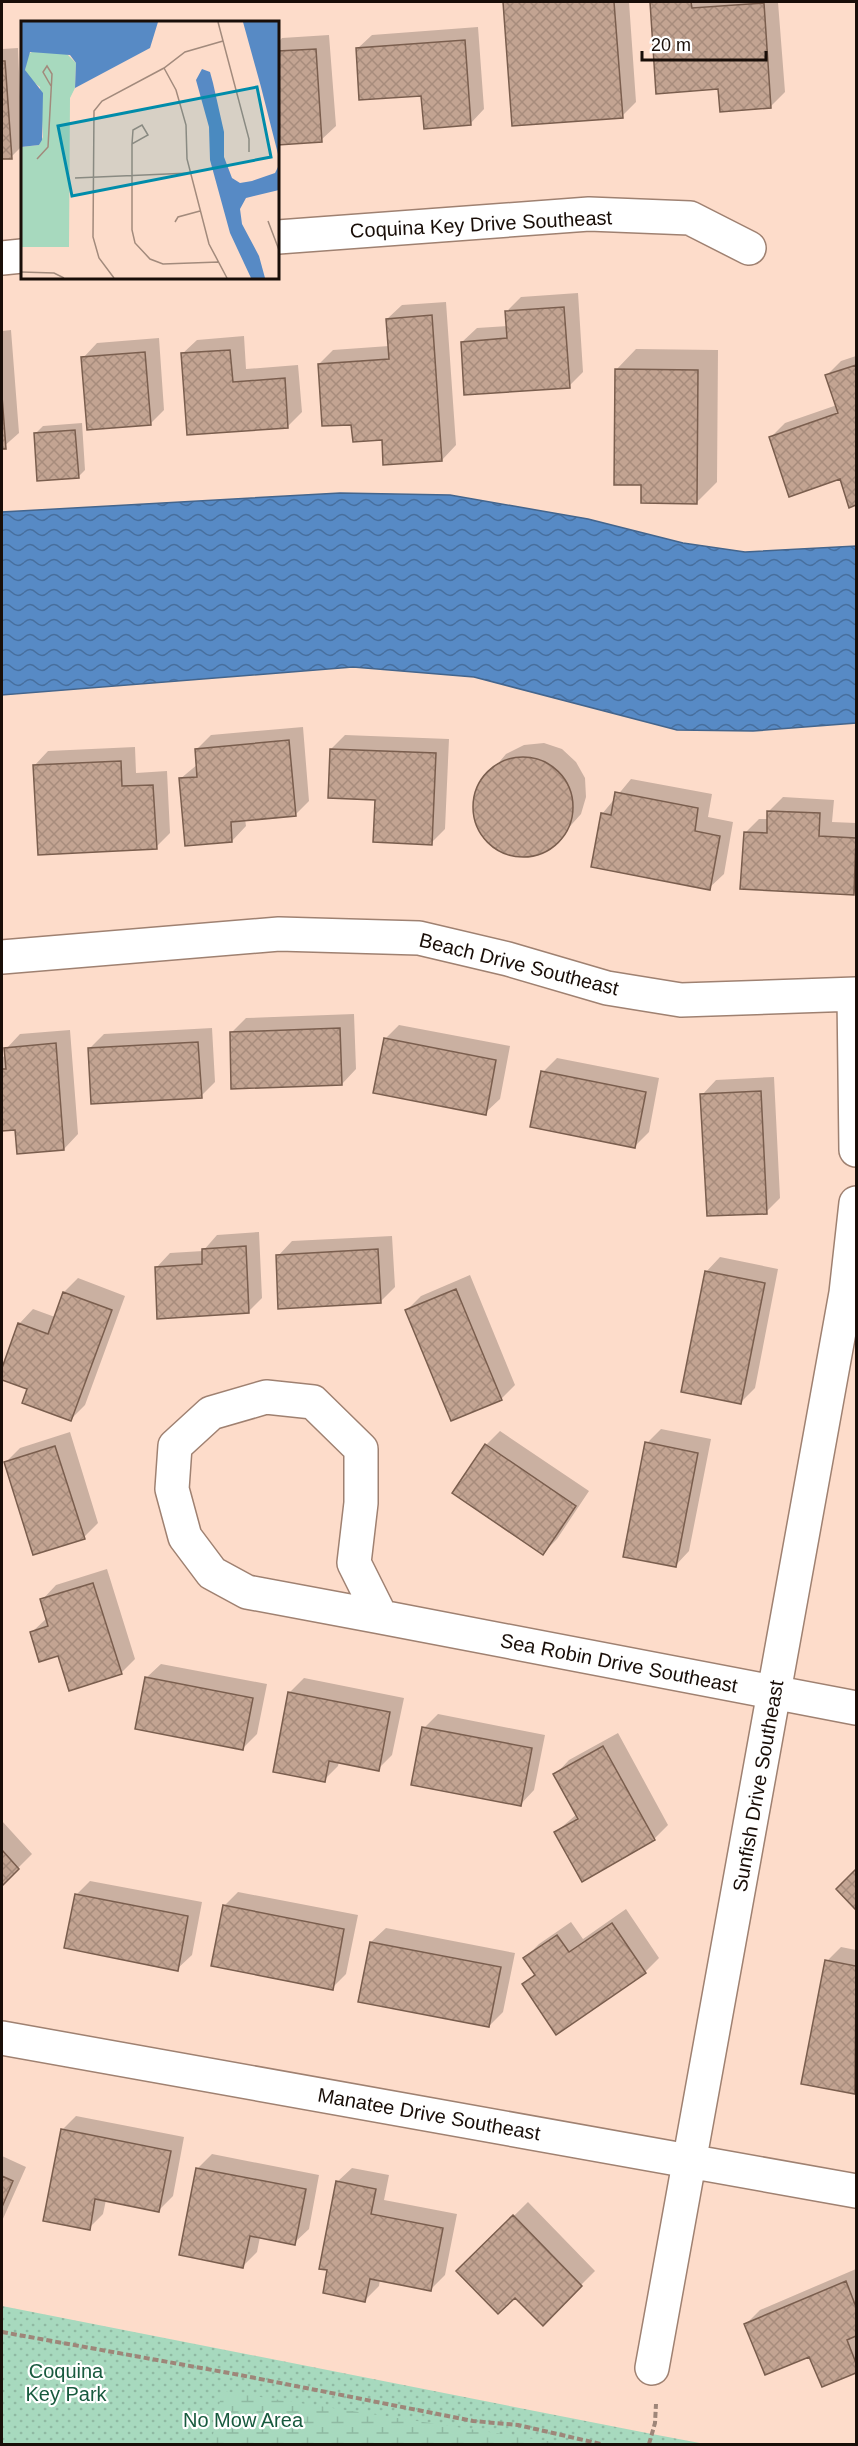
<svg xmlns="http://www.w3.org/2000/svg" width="858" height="2446" viewBox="0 0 858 2446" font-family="Helvetica,sans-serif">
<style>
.grass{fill:url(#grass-dots)}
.wetland{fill:url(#wetland-marsh)}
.water{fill:url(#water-waves);stroke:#44658c;stroke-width:1.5}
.shadow{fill:#0003}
.building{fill:url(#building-cross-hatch);stroke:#7a5e4e;stroke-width:1.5}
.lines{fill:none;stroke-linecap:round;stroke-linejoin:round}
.minor-casing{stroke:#9f8171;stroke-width:36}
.path{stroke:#9e8679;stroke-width:4;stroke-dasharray:6 3;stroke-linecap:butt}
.minor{stroke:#fff;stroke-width:33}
.labels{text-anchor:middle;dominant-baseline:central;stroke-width:4.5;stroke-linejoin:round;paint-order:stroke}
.street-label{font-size:20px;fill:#190e08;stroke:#fff}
.park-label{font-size:20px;fill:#185a3e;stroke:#fff}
.inset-road{fill:none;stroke:#a28a7c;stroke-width:1.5}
.view{fill:#008caa;fill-opacity:0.15;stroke:#008caa;stroke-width:3}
.inset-edge{fill:none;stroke:#190e08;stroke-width:3}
</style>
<defs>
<pattern id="grass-dots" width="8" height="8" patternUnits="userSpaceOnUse" patternTransform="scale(1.5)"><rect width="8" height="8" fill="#a7d9be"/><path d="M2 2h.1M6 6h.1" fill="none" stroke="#8fb9a2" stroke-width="1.8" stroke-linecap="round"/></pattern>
<pattern id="wetland-marsh" width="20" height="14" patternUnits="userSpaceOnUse" patternTransform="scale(1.5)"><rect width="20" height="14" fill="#a7d9be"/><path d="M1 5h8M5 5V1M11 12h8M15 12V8" fill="none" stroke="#8fb9a2"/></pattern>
<pattern id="water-waves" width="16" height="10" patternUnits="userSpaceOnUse" patternTransform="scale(1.5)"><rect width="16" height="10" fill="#578ac5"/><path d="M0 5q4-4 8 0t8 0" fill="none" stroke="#476f9e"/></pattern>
<pattern id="building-cross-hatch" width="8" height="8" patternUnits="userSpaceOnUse" patternTransform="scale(1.5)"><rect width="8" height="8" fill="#c3a492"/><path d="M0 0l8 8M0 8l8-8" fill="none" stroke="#a78c7c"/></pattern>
</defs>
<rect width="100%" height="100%" fill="#fddcca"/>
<path class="grass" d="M2 2306 652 2434 705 2444H2Z"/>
<path class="wetland" d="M222 2391 567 2444H211Z"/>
<path class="water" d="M340 493 450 495 588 519 683 543 745 552 856 546V723L753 731 677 730 474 677 353 667 2 695V512Z"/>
<path class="shadow" d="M504 2H629L636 102 622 116 513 124Z
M651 2H778L785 92 771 106 720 87 658 92Z
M478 27 484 109 470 124 357 49 372 35Z
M329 35 336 126 321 140 278 143V43L282 38Z
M18 48 22 146 11 157 2 158V49Z
M578 293 583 372 569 386 462 342 477 328 508 326 507 311 521 297Z
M446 302 456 445 442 460 353 423 319 364 333 350 389 346 387 319 402 305Z
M11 330 19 433 2 448V331Z
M244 336 246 369 298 365 302 412 288 426 182 354 197 340Z
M159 338 164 410 150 424 83 358 97 343Z
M636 349 718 350 717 482 697 502 643 484 616 370Z
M856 356V504L850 506 840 477 771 437 785 423 837 405 827 375 841 361Z
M82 423 85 470 78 477 36 433 43 426Z
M303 727 309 801 295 815 245 819 246 826 232 841 180 779 198 764 197 749 211 735Z
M345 735 449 739 445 829 431 843 377 798 331 749Z
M544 743 562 749 576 762 585 778 586 797 581 814 554 844 538 853 519 856 501 851 486 840 477 823 474 805 479 786 506 754 524 745Z
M135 747 136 773 167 771 170 833 156 847 34 766 48 751Z
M631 779 712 794 708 817 733 822 724 874 709 888 602 814Z
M783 797 834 800 832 822 856 823V890L854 893 745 833 759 819H769V811Z
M354 1014 356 1069 342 1084 231 1033 246 1018Z
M399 1025 510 1046 500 1099 485 1113 385 1039Z
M212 1028 215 1082 201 1096 89 1049 104 1034Z
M70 1030 78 1134 64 1149 16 1128 2 1130V1057L6 1056V1049L20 1034Z
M557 1058 659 1078 649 1132 635 1146 543 1072Z
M774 1077 780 1198 766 1212 702 1095 716 1080Z
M259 1232 262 1298 248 1312 156 1268 170 1253 203 1251 217 1235Z
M392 1236 395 1287 381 1301 278 1256 292 1241Z
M720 1257 778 1269 755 1388 741 1402 706 1272Z
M470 1275 515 1385 501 1399 407 1310 421 1296Z
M78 1278 125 1296 85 1405 71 1419 29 1389 2 1379V1372L19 1324 33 1309 55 1317 64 1292Z
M661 1429 711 1439 689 1551 675 1566 647 1443Z
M500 1431 589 1491 557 1539 543 1553 486 1445Z
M70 1432 98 1523 84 1537 6 1462 20 1448Z
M107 1569 135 1659 121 1673 59 1655 31 1633 47 1618 42 1600 56 1585Z
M161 1664 267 1684 257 1734 243 1748 146 1678Z
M304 1678 404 1698 392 1755 378 1769 339 1761 338 1766 324 1780 289 1693Z
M438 1714 545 1735 534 1790 520 1805 424 1728Z
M618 1733 668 1825 654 1839 556 1832 577 1814 555 1775 569 1760Z
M2 1821 32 1854 2 1884Z
M856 1871V1908L838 1889Z
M90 1881 202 1902 192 1955 177 1969 76 1895Z
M238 1892 358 1915 346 1974 332 1988 224 1906Z
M626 1909 659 1958 645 1972 524 1985 535 1973 525 1958 539 1944 571 1922 583 1939Z
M386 1928 515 1953 503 2012 489 2026 371 1942Z
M841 1947 856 1950V2090L854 2092 827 1961Z
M76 2116 184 2137 173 2196 159 2210 106 2200 103 2214 89 2228 62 2130Z
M212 2154 319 2175 309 2229 294 2243 260 2237 257 2252 243 2266 198 2168Z
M2 2156 26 2167 2 2221Z
M352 2168 389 2175 384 2200 457 2214 445 2275 431 2289 380 2279 379 2286 365 2300 337 2182Z
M528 2202 595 2271 543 2323 515 2296 458 2271Z
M856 2269V2372L823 2385 810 2355 746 2324 760 2310Z"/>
<path class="building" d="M503 2H614L623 118 512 126Z
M650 2H691L692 8 764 3 771 108 720 112 718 89 656 94Z
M465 40 471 125 424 129 421 96 359 100 356 48Z
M316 49 322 142 278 145V51Z
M2 61H5L12 159H2Z
M564 307 570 388 464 395 461 342 507 338 505 311Z
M432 315 442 461 383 465 382 440 353 442 351 425 322 426 318 364 389 359 386 319Z
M230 350 233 382 285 378 288 428 187 435 181 353Z
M145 352 151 425 87 430 81 357Z
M856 365V505L849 508 840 479 789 497 769 437 838 413 825 375Z
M615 369 698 370 697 504 641 503V485H614Z
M2 396 6 449H2Z
M75 430 79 478 37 481 34 433Z
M289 740 296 816 231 822 232 842 185 846 179 778 197 777 195 749Z
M330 749 436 753 432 845 373 842 375 800 328 798Z
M473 807a50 50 0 1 1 100 0a50 50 0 1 1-100 0Z
M121 761 122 786 153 785 157 849 38 855 33 765Z
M615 792 698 808 695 831 720 836 710 890 591 867 601 813 611 815Z
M767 811 820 813 819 836 856 838 854 895 740 889 744 832 767 833Z
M340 1028 342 1085 231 1089 230 1032Z
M384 1038 496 1060 486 1115 373 1093Z
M198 1042 202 1098 91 1104 88 1048Z
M56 1043 64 1150 17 1154 15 1130 2 1131V1069H6L4 1048Z
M541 1071 646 1092 635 1148 530 1127Z
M761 1091 767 1214 707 1216 700 1094Z
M246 1246 249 1313 157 1319 155 1267 202 1264V1249Z
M378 1249 381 1303 278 1309 276 1255Z
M705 1271 765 1283 741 1404 681 1392Z
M456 1289 502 1400 451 1421 405 1310Z
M63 1292 112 1310 71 1421 22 1403 27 1389 2 1380V1368L18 1323 48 1334Z
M645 1442 698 1453 676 1567 623 1557Z
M485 1444 576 1506 543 1555 452 1493Z
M55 1446 85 1539 33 1555 4 1462Z
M93 1583 122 1674 69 1691 58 1656 39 1662 30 1632 48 1626 40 1599Z
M145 1677 253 1698 243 1750 135 1729Z
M288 1692 390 1712 379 1771 329 1761 325 1782 273 1772Z
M422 1727 532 1748 521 1806 411 1785Z
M603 1746 655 1840 582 1882 554 1832 578 1819 553 1774Z
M2 1850 19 1869 2 1886Z
M856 1869V1910L836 1889Z
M75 1894 188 1916 178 1971 64 1948Z
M223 1905 344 1929 333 1990 211 1966Z
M612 1923 646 1973 556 2035 522 1984 535 1975 523 1958 557 1935 569 1952Z
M370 1942 501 1967 489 2027 358 2002Z
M825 1960 856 1966 855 2094 801 2084Z
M61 2129 171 2151 159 2212 95 2199 90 2230 43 2221Z
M196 2168 306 2189 295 2245 250 2236 243 2268 179 2255Z
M2 2176 13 2181 2 2207Z
M336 2181 376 2189 371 2214 443 2228 431 2291 370 2279 365 2302 323 2293 327 2270 319 2269Z
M513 2215 582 2286 543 2326 515 2298 498 2314 456 2271Z
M846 2281 856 2307V2336L847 2340 856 2363V2373L822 2387 809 2357 765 2375 744 2324Z"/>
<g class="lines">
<defs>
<path id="minor" d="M278 237 589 214 690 218 749 248
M2 258 22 256
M2 957 279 934 419 938 508 959 607 988 681 1000 856 994
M854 995 856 1150
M266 1397 313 1402 361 1449V1503L354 1563 381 1617 247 1592 212 1573 185 1537 172 1489 175 1446 211 1413Z
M381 1617 856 1708
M2 2038 856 2191
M652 2368 846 1293 856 1203"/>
</defs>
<use href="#minor" class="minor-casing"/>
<path class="path" d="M2 2332 240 2375 473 2421 518 2425 601 2444
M649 2444 655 2423 656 2404"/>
<use href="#minor" class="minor"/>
</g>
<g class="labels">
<g class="street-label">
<text transform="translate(481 224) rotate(-3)">Coquina Key Drive Southeast</text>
<text transform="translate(519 964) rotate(14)">Beach Drive Southeast</text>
<text transform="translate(619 1663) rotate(11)">Sea Robin Drive Southeast</text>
<text transform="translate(758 1786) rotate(-80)">Sunfish Drive Southeast</text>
<text transform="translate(429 2114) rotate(10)">Manatee Drive Southeast</text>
</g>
<g class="park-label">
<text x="66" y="2371">Coquina<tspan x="66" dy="23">Key Park</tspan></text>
<text x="243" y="2420">No Mow Area</text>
</g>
</g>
<g transform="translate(21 21)">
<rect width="258" height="258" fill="#fddcca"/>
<path d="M15 29 45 32 55 42 54 67 49 77 48 226H0V126L18 124 22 116 19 66 8 58 4 49 7 33Z" fill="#a7d9be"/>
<path d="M32 122H45V165H27L33 157 19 143 29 133Z" fill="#a7d9be"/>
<path d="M11 172H39V219H11Z" fill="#a7d9be"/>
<path d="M0 1H137L129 27 54 67 55 42 49 34 9 31 4 49 22 72 21 119 18 124 0 126ZM222 1H258V137L240 66ZM181 48 189 51 192 62 203 111V136L211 157 219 162 231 160 254 152 258 144V169L225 177 219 188 221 203 238 235 244 257H230L209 212 189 139 188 106 175 59Z" fill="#578ac5"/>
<path class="inset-road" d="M197 1 228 118V131M143 47 155 69 165 104 166 138 188 223 206 257M121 104 127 114 111 123 112 109ZM111 123V209L114 222 129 238 142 243 198 241M16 138 27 126 31 53 26 45 22 51 30 65M0 157V219M54 157 169 152M247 200 258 229M154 201 157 196 179 190M0 251 33 252 43 257M93 257 78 237 72 216 73 90 81 80 143 47 164 31 202 20"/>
<path class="view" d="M236 66 250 136 51 175 37 105Z"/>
<rect width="258" height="258" class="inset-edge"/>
</g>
<rect width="858" height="2446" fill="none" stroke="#190e08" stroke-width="6"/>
<path d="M642 51v9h124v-9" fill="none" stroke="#190e08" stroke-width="3"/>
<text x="651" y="51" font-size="18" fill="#190e08" stroke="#ffffff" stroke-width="4.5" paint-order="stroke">20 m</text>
</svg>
